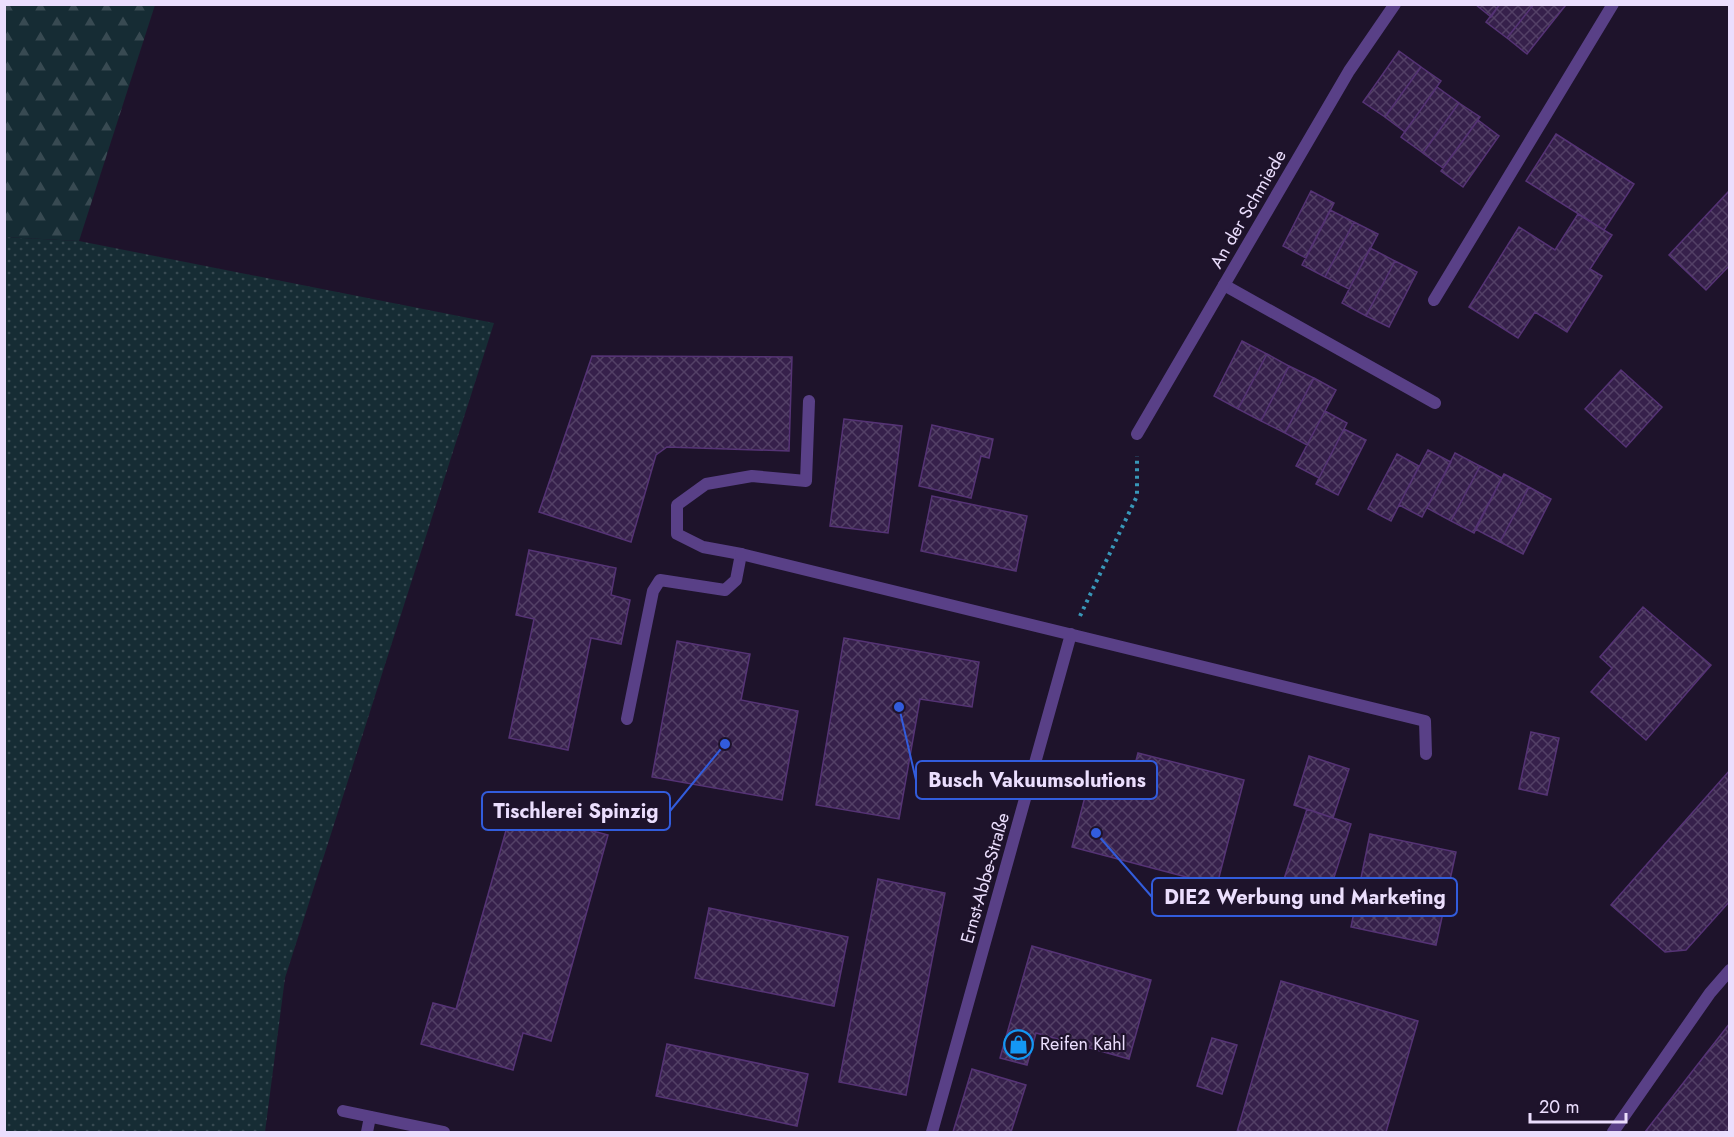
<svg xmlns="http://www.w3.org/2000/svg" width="1734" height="1137" viewBox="0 0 1734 1137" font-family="Jost,sans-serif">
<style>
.grass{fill:url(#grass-dots)}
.forest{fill:url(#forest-firs)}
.building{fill:url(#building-cross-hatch);stroke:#553375;stroke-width:1.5}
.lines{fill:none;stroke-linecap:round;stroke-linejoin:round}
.path{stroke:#3897b8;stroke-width:4;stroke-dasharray:3 4.5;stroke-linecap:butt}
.service{stroke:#594087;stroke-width:12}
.minor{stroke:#594087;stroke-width:12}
.labels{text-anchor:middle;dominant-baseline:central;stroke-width:4.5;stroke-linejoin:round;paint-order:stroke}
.street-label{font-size:18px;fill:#ebdefd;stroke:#1e132b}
.poi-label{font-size:18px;fill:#ebdefd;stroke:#1e132b;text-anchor:start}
.leader{fill:none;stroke:#325cdc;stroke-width:2}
.callout-dot{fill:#325cdc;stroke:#1e132b;stroke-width:2}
.callout{fill:#1e132b;stroke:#325cdc;stroke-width:2}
.callout-label{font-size:20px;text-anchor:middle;font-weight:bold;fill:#ebdefd}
</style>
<defs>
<pattern id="grass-dots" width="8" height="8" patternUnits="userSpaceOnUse" patternTransform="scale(1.5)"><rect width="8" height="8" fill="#162c34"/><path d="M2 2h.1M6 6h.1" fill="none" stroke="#384a52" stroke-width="1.8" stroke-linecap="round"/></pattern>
<pattern id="forest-firs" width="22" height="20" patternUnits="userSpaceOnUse" patternTransform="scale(1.5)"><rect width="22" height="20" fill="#162c34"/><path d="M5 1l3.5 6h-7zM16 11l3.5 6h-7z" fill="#384a52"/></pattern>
<pattern id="building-cross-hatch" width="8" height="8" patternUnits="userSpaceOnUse" patternTransform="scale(1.5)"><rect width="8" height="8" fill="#36204b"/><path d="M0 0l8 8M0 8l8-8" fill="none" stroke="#534066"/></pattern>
</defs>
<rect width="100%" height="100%" fill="#1e132b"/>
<path class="grass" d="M4 237 79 241 494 323 285 978 265 1132H5Z"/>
<path class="forest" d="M4 5H155L79 241 5 237Z"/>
<path class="building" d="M1475 4H1500L1491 17Z
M1500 4H1534L1507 38 1486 22Z
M1534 4H1563L1565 6 1527 54 1507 38Z
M1399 51 1421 67 1385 117 1363 102Z
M1421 67 1441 81 1405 132 1385 117Z
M1437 87 1459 103 1423 153 1401 137Z
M1459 103 1480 117 1443 168 1423 153Z
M1478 120 1499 136 1463 187 1441 171Z
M1556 134 1634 184 1604 230 1526 181Z
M1730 190V265L1706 290 1669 255Z
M1311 191 1334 203 1306 258 1283 246Z
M1330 210 1354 222 1325 277 1302 265Z
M1578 214 1612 235 1590 269 1602 276 1567 332 1535 312 1518 338 1469 307 1519 227 1555 250Z
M1354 222 1378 234 1349 289 1325 277Z
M1370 248 1395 261 1366 316 1342 303Z
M1395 261 1417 272 1389 327 1366 316Z
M1242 341 1267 354 1238 409 1214 396Z
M1267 354 1289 366 1261 421 1238 409Z
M592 356 792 357 789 451 667 447 656 455 631 542 539 512Z
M1289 366 1314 378 1285 433 1261 421Z
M1621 370 1662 407 1626 447 1585 409Z
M1314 378 1336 390 1307 445 1285 433Z
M1325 411 1347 423 1319 478 1296 466Z
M844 419 902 426 888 533 830 526Z
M932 425 993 439 989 458 981 456 971 498 919 486Z
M1344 429 1366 440 1338 495 1316 484Z
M1428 450 1451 462 1422 517 1399 505Z
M1455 453 1480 466 1451 521 1427 508Z
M1397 454 1419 466 1391 521 1368 509Z
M1480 466 1502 478 1474 533 1451 521Z
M1504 474 1529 487 1500 542 1475 529Z
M1529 487 1551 499 1523 554 1500 542Z
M932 496 1027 516 1016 571 921 551Z
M529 550 616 568 611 595 630 600 621 644 591 638 568 750 509 738 534 619 516 615Z
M1643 607 1711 665 1646 740 1591 692 1612 668 1600 657Z
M844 638 979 662 972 707 920 699 899 819 816 805Z
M677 641 750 654 741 700 798 711 782 800 652 777Z
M1531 732 1559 738 1547 795 1519 789Z
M1138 753 1244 780 1217 885 1072 847 1088 785 1127 795Z
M1309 756 1349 769 1333 818 1294 805Z
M1730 770V901L1686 950 1665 952 1611 905Z
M512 809 608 835 551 1041 523 1033 513 1070 421 1044 433 1003 456 1009Z
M1307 809 1351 824 1329 893 1284 879Z
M1370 834 1456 852 1436 945 1351 927Z
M878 879 945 893 906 1095 839 1082Z
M709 908 848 937 834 1006 695 978Z
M1032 946 1151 980 1129 1059 1036 1033 1027 1065 1000 1058Z
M1281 981 1418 1021 1386 1132H1237Z
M1730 1023V1132H1645Z
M1212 1038 1237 1045 1222 1094 1197 1086Z
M667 1044 808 1074 797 1126 656 1096Z
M972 1069 1026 1085 1011 1132H953Z"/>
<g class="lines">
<path class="path" d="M1080 616 1137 496V456"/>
<path class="service" d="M1224 285 1435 403
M1434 300 1613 4
M627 719 653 591 660 580 725 590 736 580 741 554 703 547 677 534V505L706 484 752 476 806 481 809 401
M367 1132 370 1117
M1613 1132 1710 993 1730 970"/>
<path class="minor" d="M1137 434 1349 71 1395 4
M741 554 1425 721 1426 754
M343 1111 444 1132
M932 1132 1071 634"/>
</g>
<defs>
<symbol id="shop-ring" viewBox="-11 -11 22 22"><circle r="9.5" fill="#1e132b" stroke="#1497f3" stroke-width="1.5"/><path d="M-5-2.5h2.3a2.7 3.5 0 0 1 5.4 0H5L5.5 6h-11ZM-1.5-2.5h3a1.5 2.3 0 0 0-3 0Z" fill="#1497f3"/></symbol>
</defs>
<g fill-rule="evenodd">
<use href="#shop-ring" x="1002" y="1028" width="33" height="33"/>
</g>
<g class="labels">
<g class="street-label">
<text transform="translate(1248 209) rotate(-60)">An der Schmiede</text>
<text transform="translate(985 878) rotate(-74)">Ernst-Abbe-Straße</text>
</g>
<g class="poi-label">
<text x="1040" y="1044">Reifen Kahl</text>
</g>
</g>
<path class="leader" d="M899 707L916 780M725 744L670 811M1096 833L1152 897"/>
<g class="callout-dot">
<circle cx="899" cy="707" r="6"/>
<circle cx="725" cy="744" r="6"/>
<circle cx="1096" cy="833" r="6"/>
</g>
<g class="callout">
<rect x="916" y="761" width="241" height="38" rx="6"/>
<rect x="482" y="792" width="188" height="38" rx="6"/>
<rect x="1152" y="878" width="305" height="38" rx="6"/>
</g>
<g class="callout-label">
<text x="1037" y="787">Busch Vakuumsolutions</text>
<text x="576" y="818">Tischlerei Spinzig</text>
<text x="1305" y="904">DIE2 Werbung und Marketing</text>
</g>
<rect width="1734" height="1137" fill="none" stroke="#ebdefd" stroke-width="12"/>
<path d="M1530 1113v9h96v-9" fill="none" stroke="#ebdefd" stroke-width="3"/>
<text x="1539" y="1113" font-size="18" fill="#ebdefd" stroke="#1e132b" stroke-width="4.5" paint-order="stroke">20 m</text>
</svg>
